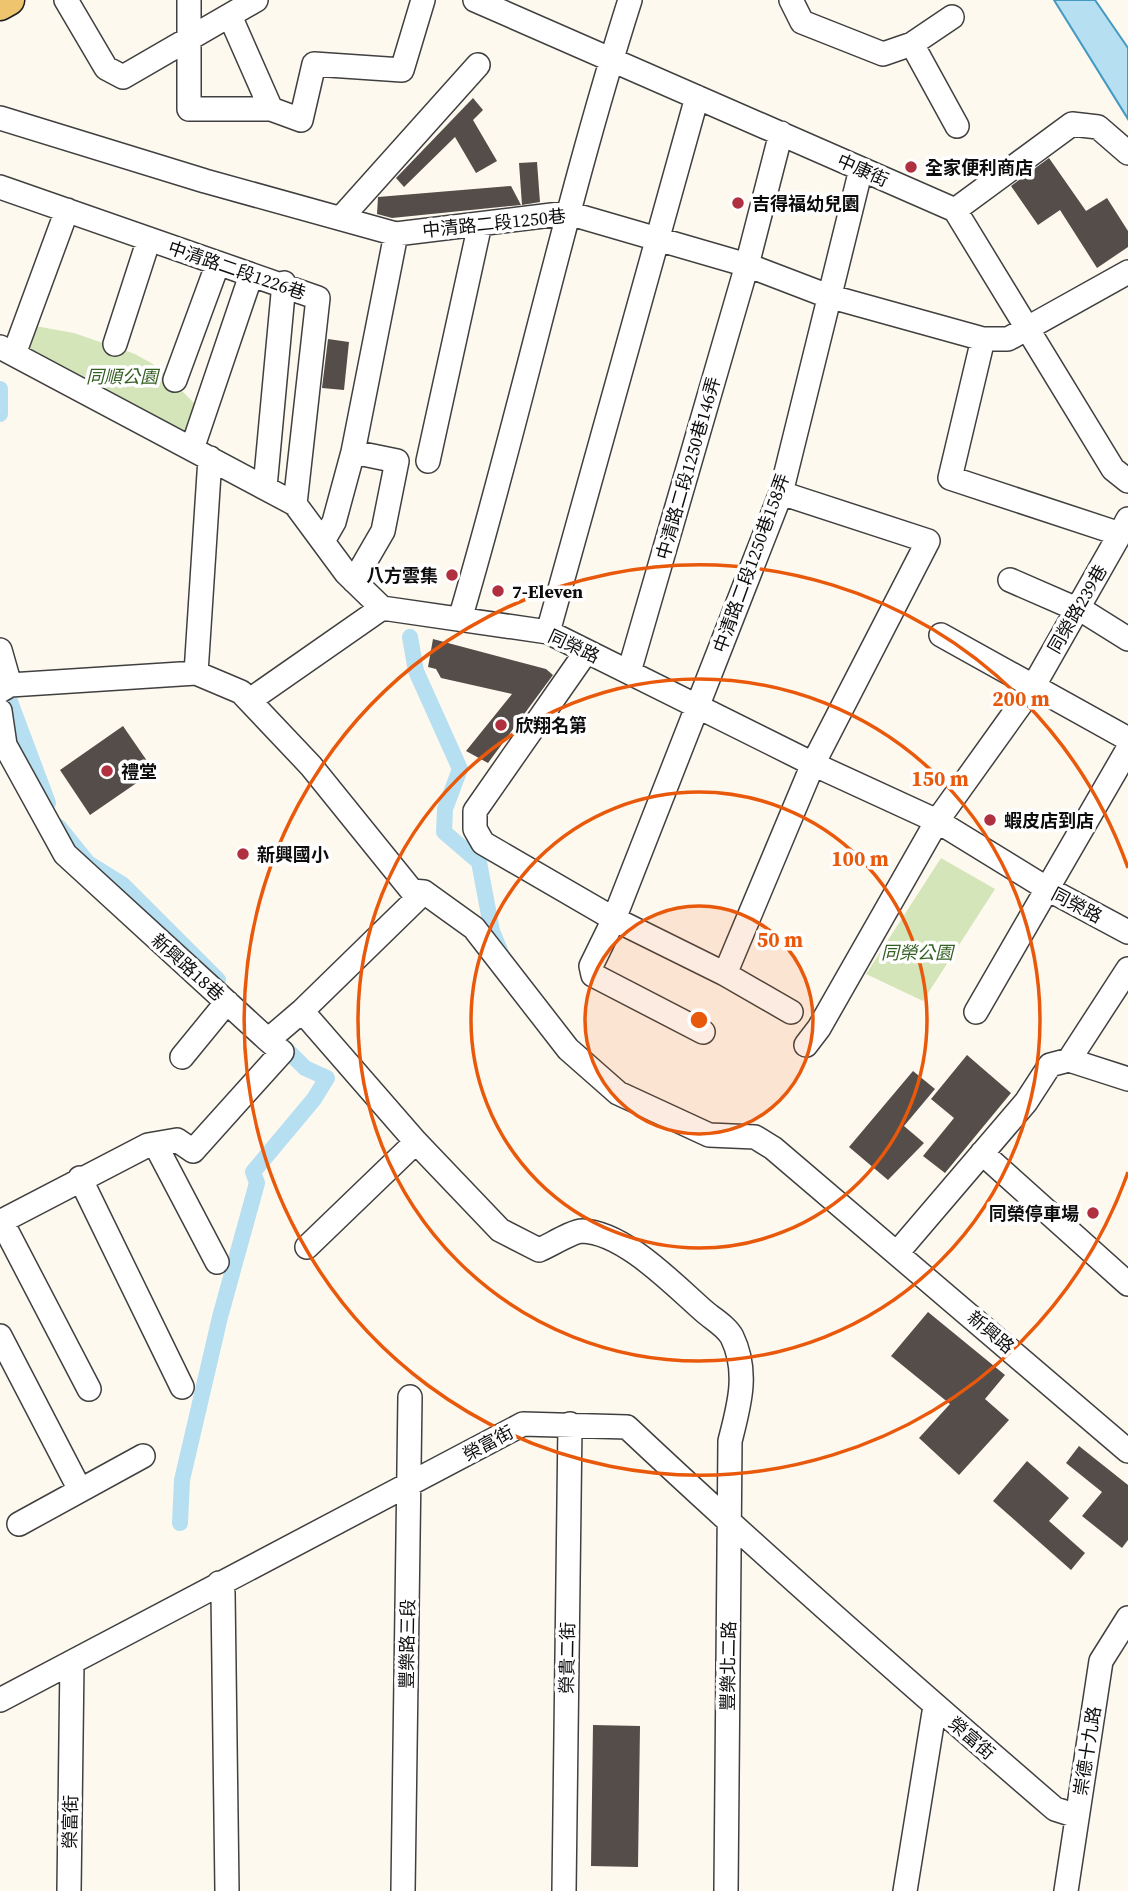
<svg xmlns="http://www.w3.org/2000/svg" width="1128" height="1891" viewBox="0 0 1128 1891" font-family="'Source Serif 4','Noto Sans TC',serif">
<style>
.green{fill:#d4e5ba}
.water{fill:#b6dff1;stroke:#4399c2;stroke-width:2}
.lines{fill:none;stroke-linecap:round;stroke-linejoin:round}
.canal{stroke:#b6dff1;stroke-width:16}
.building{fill:#544d4a}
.minor-casing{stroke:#404040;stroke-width:26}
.major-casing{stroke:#1e1e1e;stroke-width:33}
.minor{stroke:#fff;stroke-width:23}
.major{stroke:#eec56e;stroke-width:30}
.ring{fill:none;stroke:#e8590c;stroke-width:3.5}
.poi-dot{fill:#b1303f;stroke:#fff;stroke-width:2.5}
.labels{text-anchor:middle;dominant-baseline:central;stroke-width:7;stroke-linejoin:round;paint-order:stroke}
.poi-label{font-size:18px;font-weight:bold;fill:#0d0d0d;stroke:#fff;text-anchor:start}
.street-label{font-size:18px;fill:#0d0d0d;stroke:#fff}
.park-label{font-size:18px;font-style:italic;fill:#335f22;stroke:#fff}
.centre{fill:#e8590c;stroke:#fff;stroke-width:3.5}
.ring-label{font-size:21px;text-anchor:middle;font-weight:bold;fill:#e8590c;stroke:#fff;stroke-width:7;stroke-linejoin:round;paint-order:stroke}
</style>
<rect width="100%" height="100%" fill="#fef9ee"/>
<path class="green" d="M35 326 74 333 135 354 158 367 198 407 187 437 25 354Z
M941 858 995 889 923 1001 866 974Z"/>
<path class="water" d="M1054 0H1095L1128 48V119Z"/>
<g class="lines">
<path class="canal" d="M0 389V414
M410 637 416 671 460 769 445 809 444 832 479 862 492 931 502 955
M2 680 48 803
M59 827 88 863 122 884 218 980
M180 1523 182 1480 220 1317 257 1183 253 1172 314 1099 327 1078 305 1068 278 1041"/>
</g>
<path class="building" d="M473 98 483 110 473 120 497 161 476 173 455 137 404 187 396 178Z
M1049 158 1086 211 1107 198 1128 231V247L1097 268 1060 210 1038 225 1011 186Z
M537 162 540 202 522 205 519 163Z
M511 186 521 205 392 218 377 214 378 197Z
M328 339 349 342 344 390 322 388Z
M433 639 546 669 553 675 488 763 466 751 512 694 441 678 436 669 428 667Z
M123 726 154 771 90 815 60 770Z
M967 1055 1011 1093 945 1173 923 1156 954 1118 931 1099Z
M913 1071 935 1089 904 1126 924 1143 888 1180 849 1147Z
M928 1312 1005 1375 985 1399 1009 1420 959 1475 919 1438 950 1404 891 1356Z
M1079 1446 1128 1485V1540L1122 1548 1082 1516 1102 1492 1066 1463Z
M1027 1461 1069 1498 1049 1521 1085 1553 1071 1570 993 1501Z
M593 1725 640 1726 638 1867 591 1866Z"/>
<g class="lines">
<defs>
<path id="minor" d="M66 0 106 68 123 77 256 0
M189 0V109H271
M475 0 955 210 1113 469 1128 481
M791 0 802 22 883 54 912 44 957 126
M230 16 271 109 301 120 314 64 402 70 423 0
M912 44 952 17
M0 118 205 181 396 234 568 213 747 265 828 296 983 339H1008L1128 272
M0 187 318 298 295 504
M955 210 1072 124 1098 127 1128 153
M341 218 478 65
M983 339 950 478 1120 534 1128 519
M115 344 149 239
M0 347 295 504 346 573 382 608 548 632 813 764 937 821 1046 888 1128 932
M14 354 67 210
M175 380 218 263
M192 449 251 275
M353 452 397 461 383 531 354 581
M428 461 480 224
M265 487 284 283
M323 541 334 522 353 452 396 234
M1010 580 1088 614 1128 639
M460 619C521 413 565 204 630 0
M548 632 697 97
M941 635 1128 739
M0 650 10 685
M586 652 475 811V829L483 843 614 919 725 974 791 1012
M629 672 747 265 781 133
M196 673 210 458
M0 691 10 685 196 673 241 692 311 766 412 891 424 892 474 928 568 1049 618 1093 709 1135 755 1137 773 1148 1128 1451
M250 700 382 608
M0 711 5 745 65 854 268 1040 302 1011 416 1142 500 1230 539 1250C549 1246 573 1231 582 1231 624 1232 674 1285 705 1312 713 1319 727 1327 732 1337 749 1372 739 1406 730 1441L726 1891
M725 974 813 764 928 541 781 493
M302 1011 424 892
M976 1012 1128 749
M703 1032 593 975 591 966 614 919 781 493 861 169
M806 1045 819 1028 937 821 1033 687 1120 534
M182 1057 227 1002
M1069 1060 1128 969
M1069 1060 1128 1079
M155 1144 217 1262
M982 1153 1128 1284
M80 1178 182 1387
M0 1222 148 1145 177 1140 193 1151 282 1052 268 1040
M2 1222 89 1389
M307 1247 416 1142
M897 1253 1026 1102 1050 1065 1069 1060
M0 1336 80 1490
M19 1524 143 1456
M219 1583 223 1593 227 1891
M0 1700 72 1662
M69 1891 72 1662 523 1424 627 1427C766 1558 910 1684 1055 1809L1077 1816
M403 1891 410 1397
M564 1891 570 1424
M905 1891 935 1706
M1066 1891 1101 1661 1128 1618"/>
<path id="major" d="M0 5 9 0"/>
</defs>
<use href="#minor" class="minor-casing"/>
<use href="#major" class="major-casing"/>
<use href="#minor" class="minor"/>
<use href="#major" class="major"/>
</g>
<circle cx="699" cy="1020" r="114" fill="#e8590c" fill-opacity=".12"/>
<g class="ring">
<circle cx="699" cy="1020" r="114"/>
<circle cx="699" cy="1020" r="228"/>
<circle cx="699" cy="1020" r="341"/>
<path d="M1128 1172A455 455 0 1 1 1128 868"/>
</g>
<g class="poi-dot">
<circle cx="911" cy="167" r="7"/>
<circle cx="738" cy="203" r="7"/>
<circle cx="452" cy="575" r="7"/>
<circle cx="498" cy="591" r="7"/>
<circle cx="501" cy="725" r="7"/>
<circle cx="107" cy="771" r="7"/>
<circle cx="990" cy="820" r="7"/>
<circle cx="243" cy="854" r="7"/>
<circle cx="1093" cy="1213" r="7"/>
</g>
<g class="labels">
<g class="poi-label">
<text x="925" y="167">全家便利商店</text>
<text x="752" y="203">吉得福幼兒園</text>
<text x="438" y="575" text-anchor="end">八方雲集</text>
<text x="512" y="591">7-Eleven</text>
<text x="515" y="725">欣翔名第</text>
<text x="121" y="771">禮堂</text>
<text x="1004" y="820">蝦皮店到店</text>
<text x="257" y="854">新興國小</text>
<text x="1079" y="1213" text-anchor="end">同榮停車場</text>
</g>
<g class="street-label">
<text transform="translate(863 170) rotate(24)">中康街</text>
<text transform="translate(494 223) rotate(-6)">中清路二段1250巷</text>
<text transform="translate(237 270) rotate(19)">中清路二段1226巷</text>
<text transform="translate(688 468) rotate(-74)">中清路二段1250巷146弄</text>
<text transform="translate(751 563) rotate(-70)">中清路二段1250巷158弄</text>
<text transform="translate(1077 609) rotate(-60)">同榮路239巷</text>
<text transform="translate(574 646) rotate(25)">同榮路</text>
<text transform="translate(1077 905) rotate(28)">同榮路</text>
<text transform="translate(188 967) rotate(42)">新興路18巷</text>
<text transform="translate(991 1332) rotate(40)">新興路</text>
<text transform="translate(488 1443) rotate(-28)">榮富街</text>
<text transform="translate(407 1644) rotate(-89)">豐樂路三段</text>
<text transform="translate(567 1658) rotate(-89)">榮貴二街</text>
<text transform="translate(728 1666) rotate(-89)">豐樂北二路</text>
<text transform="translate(972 1738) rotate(41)">榮富街</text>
<text transform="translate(1087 1751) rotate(-81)">崇德十九路</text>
<text transform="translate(70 1822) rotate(-89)">榮富街</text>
</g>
<g class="park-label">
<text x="122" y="376">同順公園</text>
<text x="917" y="952">同榮公園</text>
</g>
</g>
<circle cx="699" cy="1020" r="10" class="centre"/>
<g class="ring-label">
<text x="1021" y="706">200 m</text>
<text x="940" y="786">150 m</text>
<text x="860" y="866">100 m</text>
<text x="780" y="947">50 m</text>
</g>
</svg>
